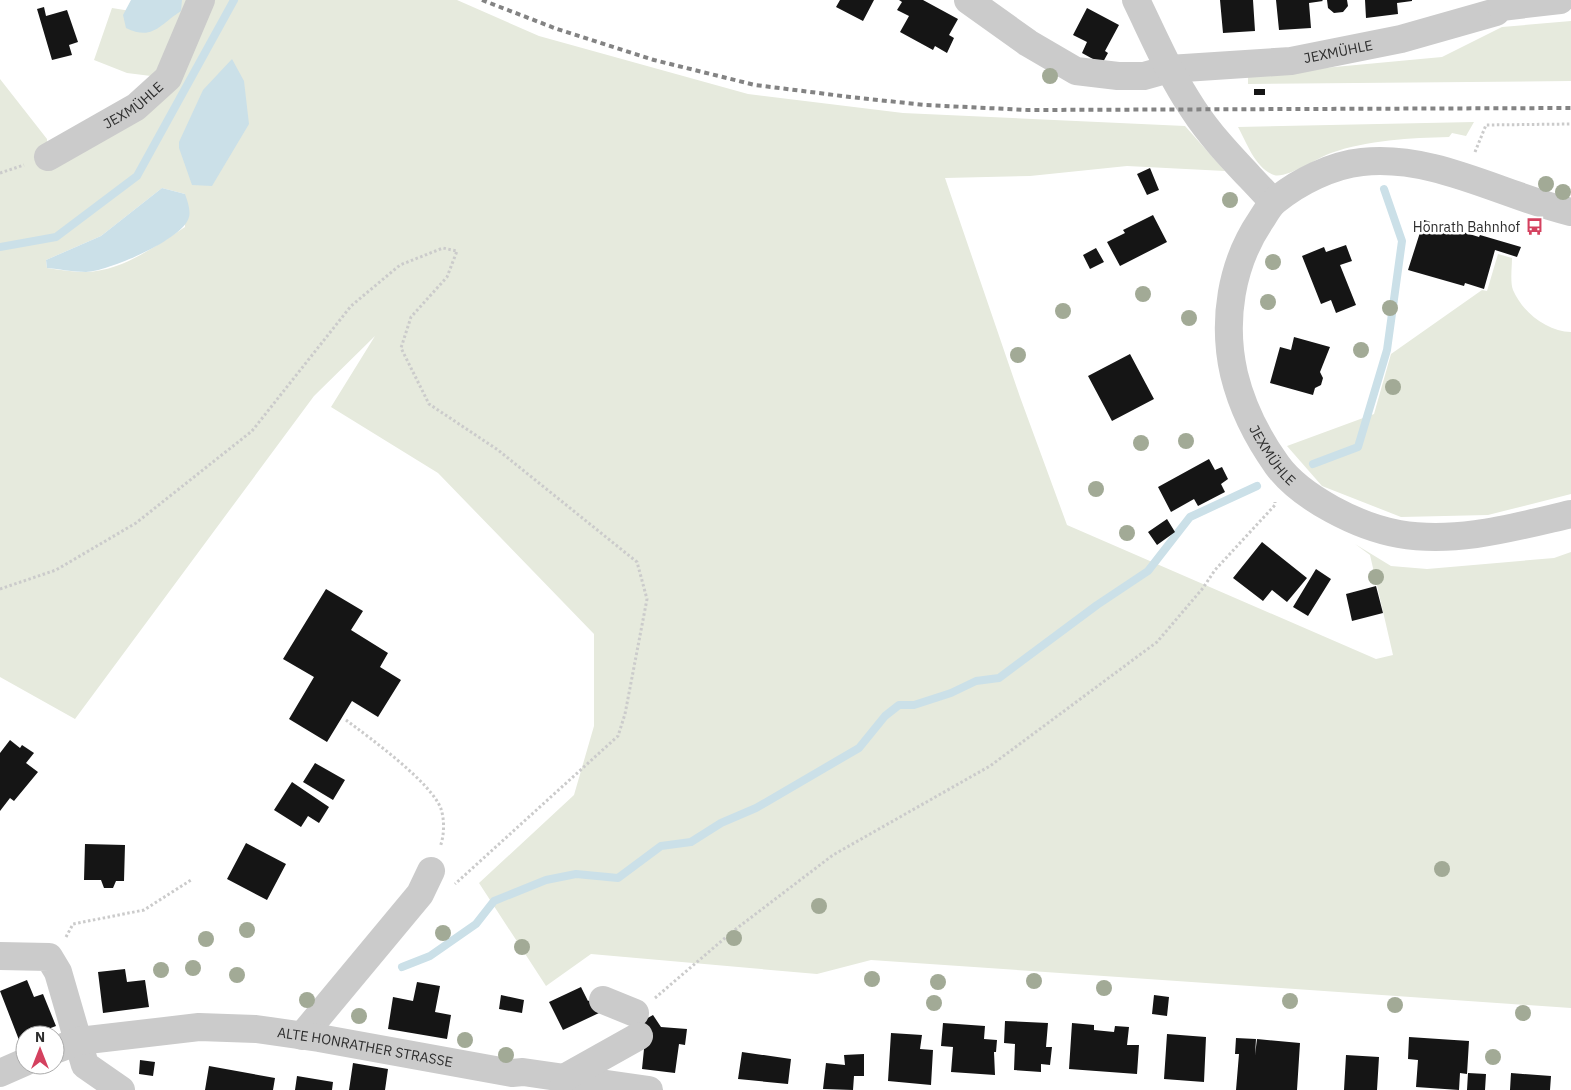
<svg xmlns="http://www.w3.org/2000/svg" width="1571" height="1090" viewBox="0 0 1571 1090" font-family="'IBM Plex Sans',sans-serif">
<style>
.green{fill:#e6eadd;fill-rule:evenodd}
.water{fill:#cbe0e8}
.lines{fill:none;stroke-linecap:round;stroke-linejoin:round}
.stream{stroke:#cbe0e8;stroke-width:8}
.building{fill:#151515}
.path{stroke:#cbcbcb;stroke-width:3;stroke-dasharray:2.5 2.5;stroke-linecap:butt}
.minor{stroke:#cbcbcb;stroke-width:28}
.rail{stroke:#838383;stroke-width:4;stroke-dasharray:5 4;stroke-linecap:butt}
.tree{fill:#a2aa96}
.labels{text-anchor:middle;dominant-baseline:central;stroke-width:5;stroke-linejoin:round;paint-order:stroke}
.street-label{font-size:14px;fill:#2e2e2e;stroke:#fff}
.poi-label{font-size:14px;fill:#2e2e2e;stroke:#fff;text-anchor:end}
</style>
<rect width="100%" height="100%" fill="#fff"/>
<path class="green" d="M146 0H457L539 36 748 94 903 113 1185 126 1225 171 1127 166 1030 176 945 178 1020 397 1067 525 1376 659 1393 655 1370 555 1355 544 1391 566 1427 569 1554 558 1571 552V1008L871 960 817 974 591 954 546 986 479 883 574 795 594 726V634L438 473 331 407 375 336 314 396 75 719 0 677V79L47 139 48 156 167 78 127 73 94 60 112 8 149 14ZM162 188 185 194V227C156 246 122 271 86 272 74 272 60 270 47 268L46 260 101 236Z
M1571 21V81L1248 84V75L1442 57 1502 27Z
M1474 122 1466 136 1452 133 1449 137C1410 138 1368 140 1331 153 1317 158 1286 179 1274 175 1255 168 1247 143 1238 127Z
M1498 254 1512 258C1512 267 1510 282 1513 290 1523 313 1547 331 1571 332V494L1488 515 1401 517 1322 486 1287 446 1374 414 1391 354 1482 290 1487 291Z"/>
<path class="water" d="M131 0H182L181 11C159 25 153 41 126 28L123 15Z
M232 59 244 81 249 124 212 186 192 185 179 148V142L203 90Z
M162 188 185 194C187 200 191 210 189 217 184 239 109 271 86 272 73 272 60 269 47 268L46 260 101 236Z"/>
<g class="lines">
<path class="stream" d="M0 247 56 237 137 176 234 0
M1313 464 1358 447 1387 350 1402 241 1384 189
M402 967 430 956 476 924 494 901 546 880 576 874 618 878 661 846 691 842 721 823 756 808 859 748 885 716 899 705H914L951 693 976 681 999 678 1097 605 1148 571 1190 517 1257 486"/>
</g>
<path class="building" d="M840 0H874L863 21 836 7Z
M899 0H923L958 19 949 35 954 38 947 53 935 46 933 50 900 32 909 16 897 10 902 2Z
M1220 0H1253L1255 31 1223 33Z
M1276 0H1322L1323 1 1309 3 1311 28 1279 30Z
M1327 0H1347L1348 6 1343 12 1334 13 1328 8Z
M1365 0H1412V1L1397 3 1398 14 1366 18Z
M44 7 46 16 67 10 78 42 69 45 72 55 52 60 37 9Z
M1087 8 1119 25 1105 51 1108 53 1102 64 1082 53 1087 42 1073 35Z
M1254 89H1265V95H1254Z
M1150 168 1159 190 1147 195 1137 174Z
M1153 215 1167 242 1120 266 1107 242 1125 233 1123 230Z
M1424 220 1479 237 1480 235 1521 247 1517 257 1495 250 1484 289 1465 283 1464 286 1408 270Z
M1346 245 1352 261 1340 265 1356 305 1336 313 1331 300 1321 304 1302 256 1324 247 1326 252Z
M1096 248 1104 262 1090 269 1083 255Z
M1294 337 1330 347 1320 372 1323 378 1321 385 1315 388 1313 395 1270 383 1280 347 1291 350Z
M1130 354 1154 399 1112 421 1088 376Z
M1209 459 1215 470 1222 467 1228 479 1221 484 1225 492 1198 506 1194 499 1171 512 1158 487Z
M1167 519 1175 532 1157 545 1148 532Z
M1262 542 1307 578 1287 602 1272 590 1263 601 1233 578Z
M1316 569 1331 579 1308 616 1293 607Z
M1376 586 1383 613 1352 621 1346 594Z
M326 589 363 611 351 630 388 653 380 667 401 680 378 717 352 701 327 742 289 719 314 677 283 659Z
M10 740 20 748 22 745 34 753 26 763 38 772 14 801 10 798 0 811V753Z
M315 763 345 780 333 800 303 782Z
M292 782 329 807 319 823 308 816 301 827 274 810Z
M246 843 286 864 267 900 227 879Z
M85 844 125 845 124 881H116L113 888H104L101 880H84Z
M125 969 127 982 145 980 149 1007 103 1013 98 972Z
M27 980 34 997 43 994 56 1026 32 1035H25V1038L19 1040 0 991Z
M417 982 440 986 435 1012 451 1015 447 1039 388 1029 393 997 413 1001Z
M581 987 588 1001 592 999 599 1013 563 1030 549 1002Z
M501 995 524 1000 522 1013 499 1009Z
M1154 995 1169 997 1167 1016 1152 1014Z
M653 1015 661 1027 687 1029 685 1045 679 1044 675 1073 642 1069 645 1039 635 1025Z
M1005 1021 1048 1023 1046 1047H1052L1050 1065 1041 1064V1072L1014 1070 1015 1044 1004 1043Z
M943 1023 985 1026 984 1039 997 1040 996 1052H994L995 1075 951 1072 953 1047 941 1046Z
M1072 1023 1094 1025V1030L1114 1032 1115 1026 1129 1027 1127 1045H1139L1137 1074 1069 1069Z
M891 1033 922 1035 920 1049 933 1050 931 1085 888 1081Z
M1167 1034 1206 1037 1204 1082 1164 1079Z
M1409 1037 1469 1041 1467 1074 1460 1073 1459 1090 1416 1087 1418 1060 1408 1059Z
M1236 1038 1256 1039 1255 1055 1257 1039 1300 1043 1297 1090H1236L1239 1054H1235Z
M742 1052 791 1059 788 1084 738 1079Z
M864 1054V1076H854L853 1090 823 1089 826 1063 845 1065 844 1055Z
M1346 1055 1379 1057 1377 1090H1344Z
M140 1060 155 1062 153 1076 139 1074Z
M353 1063 388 1069 385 1090H349Z
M209 1066 275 1078 273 1090H205Z
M1468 1073 1486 1074 1485 1090H1467Z
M1511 1073 1551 1076 1550 1090H1510Z
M297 1076 333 1082 332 1090H295Z"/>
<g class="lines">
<path class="path" d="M1475 152 1486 125 1571 124
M0 173 24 165
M0 589 56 570 136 523 252 431 351 306 400 265 443 248 457 251 447 277 411 317 401 348 429 404 498 450 637 562 647 599 625 714 618 736 455 884
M346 720C370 738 432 783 441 809 445 821 444 837 440 847
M66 937 73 924 144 910 191 880
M655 998 732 932 833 855 990 766 1157 642 1203 588 1215 570 1275 505V502"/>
<g class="minor">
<path id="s1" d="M968 0 1028 43 1076 71 1118 76H1144L1169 69 1291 61 1401 39 1496 12 1504 0"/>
<path d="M1136 0C1154 37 1170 75 1193 109 1215 143 1246 172 1273 202"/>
<path d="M1501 7 1560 0"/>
<path id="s2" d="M48 157 136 107 168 78 201 0"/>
<path id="s3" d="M1571 212C1503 196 1434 154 1362 162 1332 165 1298 182 1275 201 1269 206 1265 214 1261 220 1231 264 1222 321 1234 374 1242 407 1257 437 1277 465 1301 498 1359 527 1399 534 1457 544 1515 527 1571 514"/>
<path d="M0 956 49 957 58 972 85 1065 121 1090"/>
<path d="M603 1000 635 1013"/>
<path d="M302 1036 420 894 431 871"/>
<path id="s4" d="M55 1050 79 1041 199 1027 256 1029 319 1038 512 1073 523 1072 649 1090"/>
<path d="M0 1073 25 1062"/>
<path d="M564 1078 639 1036"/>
</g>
<path class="rail" d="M482 0 557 29 654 60 755 85 850 97 925 105 1028 110 1571 108"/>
</g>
<g class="tree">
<circle cx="1050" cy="76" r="8"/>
<circle cx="1546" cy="184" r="8"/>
<circle cx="1563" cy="192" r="8"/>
<circle cx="1230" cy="200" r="8"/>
<circle cx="1273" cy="262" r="8"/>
<circle cx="1143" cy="294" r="8"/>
<circle cx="1268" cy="302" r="8"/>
<circle cx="1390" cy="308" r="8"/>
<circle cx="1063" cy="311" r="8"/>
<circle cx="1189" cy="318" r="8"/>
<circle cx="1361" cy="350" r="8"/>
<circle cx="1018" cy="355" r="8"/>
<circle cx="1393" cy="387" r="8"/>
<circle cx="1186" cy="441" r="8"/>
<circle cx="1141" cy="443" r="8"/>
<circle cx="1096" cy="489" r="8"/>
<circle cx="1127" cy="533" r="8"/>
<circle cx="1376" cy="577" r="8"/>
<circle cx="1442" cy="869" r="8"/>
<circle cx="819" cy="906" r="8"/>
<circle cx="247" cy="930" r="8"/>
<circle cx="443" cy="933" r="8"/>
<circle cx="734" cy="938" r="8"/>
<circle cx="206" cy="939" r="8"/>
<circle cx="522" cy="947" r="8"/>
<circle cx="193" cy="968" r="8"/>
<circle cx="161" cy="970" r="8"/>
<circle cx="237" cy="975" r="8"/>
<circle cx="872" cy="979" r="8"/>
<circle cx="1034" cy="981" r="8"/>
<circle cx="938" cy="982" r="8"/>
<circle cx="1104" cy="988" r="8"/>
<circle cx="307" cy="1000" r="8"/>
<circle cx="1290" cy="1001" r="8"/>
<circle cx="934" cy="1003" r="8"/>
<circle cx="1395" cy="1005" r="8"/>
<circle cx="1523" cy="1013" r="8"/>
<circle cx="359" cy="1016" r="8"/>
<circle cx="465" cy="1040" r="8"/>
<circle cx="506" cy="1055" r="8"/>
<circle cx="1493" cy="1057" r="8"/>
</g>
<defs>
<symbol id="bus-bare" viewBox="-9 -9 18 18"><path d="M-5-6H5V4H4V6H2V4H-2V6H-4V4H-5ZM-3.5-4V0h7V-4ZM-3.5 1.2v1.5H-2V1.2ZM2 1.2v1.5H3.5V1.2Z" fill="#d4415f" stroke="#fff" stroke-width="2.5" paint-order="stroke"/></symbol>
</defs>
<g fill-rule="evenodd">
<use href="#bus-bare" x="1522" y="214" width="25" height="25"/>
</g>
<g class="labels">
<g class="street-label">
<text stroke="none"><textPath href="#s1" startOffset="394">JEXMÜHLE</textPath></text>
<text stroke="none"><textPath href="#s2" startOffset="100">JEXMÜHLE</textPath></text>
<text stroke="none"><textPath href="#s3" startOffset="588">JEXMÜHLE</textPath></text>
<text stroke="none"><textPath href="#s4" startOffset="314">ALTE HONRATHER STRASSE</textPath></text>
</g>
<g class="poi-label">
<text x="1520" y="227">Honrath Bahnhof</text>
</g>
</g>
<g transform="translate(40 1050)"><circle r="24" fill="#ffffff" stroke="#ababab"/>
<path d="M0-4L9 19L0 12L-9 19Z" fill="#d4415f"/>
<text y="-8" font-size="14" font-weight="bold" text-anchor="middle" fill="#2e2e2e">N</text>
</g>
</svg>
